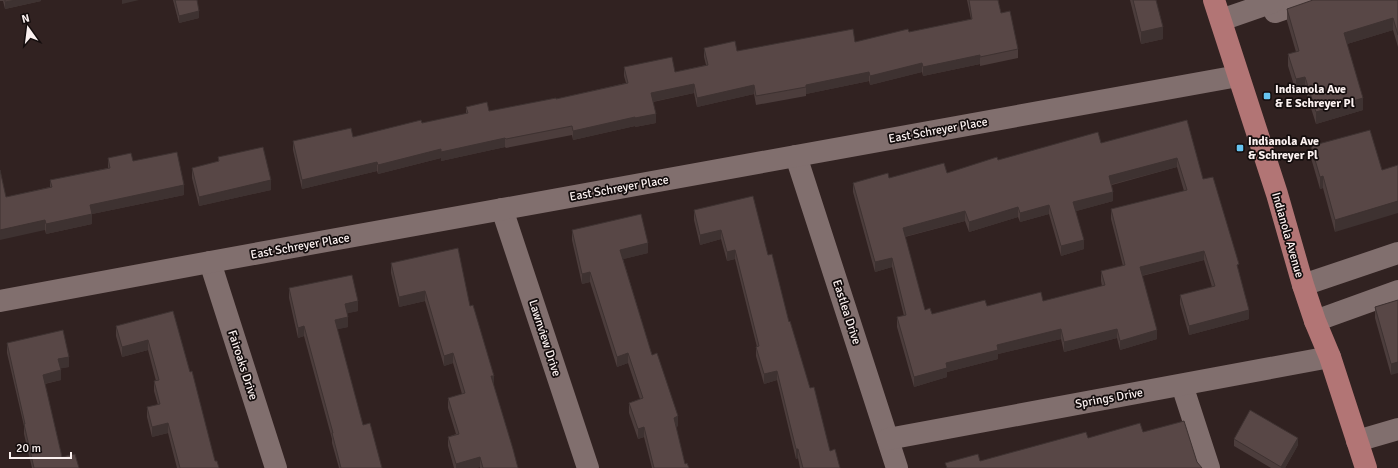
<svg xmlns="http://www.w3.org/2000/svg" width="1398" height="468" font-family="Signika,sans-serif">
  <rect width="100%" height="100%" fill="#312221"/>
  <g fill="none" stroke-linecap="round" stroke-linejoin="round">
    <g stroke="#816f6e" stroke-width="22">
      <path d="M1272,0L1275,12L1310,0"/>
      <path d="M1221,20L1273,2"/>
      <path d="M796,156L897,468"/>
      <path d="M502,209L588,468"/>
      <path d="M210,262L276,468"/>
      <path d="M1303,285L1398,253"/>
      <path d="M0,301L210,262L1238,76"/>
      <path d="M1315,321L1398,291"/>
      <path d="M1182,385L1209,468"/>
      <path d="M888,439L1330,357"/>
      <path d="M1357,441L1398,429"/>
    </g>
    <path stroke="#b27575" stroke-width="22" d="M1214,0L1277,194L1303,285L1315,321L1330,357L1366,468"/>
  </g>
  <g fill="#4c3d3c" fill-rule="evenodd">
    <path d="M0,0H41V1L5,9L3,1H0Z"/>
    <path d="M173,0H197L199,18L179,23Z"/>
    <path d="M967,0H998L1001,13L1018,49V58L980,66V64L923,76L922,72L870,85L869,81L806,94V96L756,105L754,94L697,107L694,93L653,102L656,123L635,127V126L573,140L572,135L506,148L505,147L441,161V158L378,174L377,171L302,189L293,150V141L353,137L422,123L466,114V107L489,111L556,99L626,83L624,76V67L675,72L706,65L704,57V48L737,51L855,42L909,32L971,19Z"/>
    <path d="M1130,0H1156L1163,39L1141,44Z"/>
    <path d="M1398,0V47L1393,30L1347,44L1363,110L1316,124L1305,89L1296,92L1288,66V54L1296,52L1287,21V9Z"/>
    <path d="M1187,120L1203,179L1239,272L1249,319L1189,335L1180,304V295L1212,287L1204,260L1142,276L1157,339L1120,350L1117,338L1064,352L1061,339L998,354V359L947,372V377L914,387L897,327V317L904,316L892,267L875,272L853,192V183L889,178L947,173L998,160L1101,143ZM1177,167L1184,191L1111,209V219L1123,266L1101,271V281L1102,286L1043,301L987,306L932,314L925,310L905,237L965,221L969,232L1018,217L1020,222L1049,214L1061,256L1084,249L1076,211L1113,201L1112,185Z"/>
    <path d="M1311,146L1382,170L1335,232L1323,188L1320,189L1311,158Z"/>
    <path d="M218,157L271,190L199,206L192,178V168L218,162Z"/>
    <path d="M108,158L133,161L184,195L92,214V224L46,234L45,230L6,197L50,187V180L108,168Z"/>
    <path d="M694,210L768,255L830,451L840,468H800L798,458L796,459L777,380L764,384L756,356V347H757L735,259L727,261L721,239L700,245L694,220Z"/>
    <path d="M572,230L648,253L623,259L652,355L678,426L676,427L685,464L689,468H652L644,437L638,439L629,413V403L640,399L628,363L617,367L590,282L582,284L572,240Z"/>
    <path d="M391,263L470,306L518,468H480V467L476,468H454L448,446V437L456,434L448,408V398L462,394L453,363L444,366L425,301L399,307L391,273Z"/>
    <path d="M289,288L358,311L347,313L348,327L337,329L363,425L382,468H339L332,443V439L304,336L298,338L289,298Z"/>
    <path d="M1398,300L1391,375L1375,318V307Z"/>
    <path d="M173,311L190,372L215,461L219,468H177L168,433L152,437L147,417V407L158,405L154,391V381H156L148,350L122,357L116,336V326Z"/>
    <path d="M7,343L69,367L61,368V380L45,384L62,457L79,468H32L24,434V426L7,353Z"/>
    <path d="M1234,439L1298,445L1285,468H1271L1234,446Z"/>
  </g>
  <g fill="#3e3231">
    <path d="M16,0H41V1L5,9V2Z"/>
    <path d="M122,0H139L122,4Z"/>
    <path d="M199,11V18L179,23V16Z"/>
    <path d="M1393,18V30L1344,45V33Z"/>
    <path d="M1163,27V39L1141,44V32Z"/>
    <path d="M980,55V64L923,76V67Z"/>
    <path d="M922,63V72L870,85V76Z"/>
    <path d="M869,72V81L806,94V85Z"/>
    <path d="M1305,77V89L1296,92V79Z"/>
    <path d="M694,84V93L651,102V93Z"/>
    <path d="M754,85V94L697,107V98Z"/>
    <path d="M1363,98V110L1316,124V112Z"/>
    <path d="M656,114V123L635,127V118Z"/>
    <path d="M635,117V126L573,140V131Z"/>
    <path d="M505,138V147L441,161V152Z"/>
    <path d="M441,149V158L378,174V165Z"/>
    <path d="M1177,158V167L1109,185V176Z"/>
    <path d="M377,162V171L302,189V180Z"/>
    <path d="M1323,176V188L1320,189V177Z"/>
    <path d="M271,180V190L199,206V197Z"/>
    <path d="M184,185V195L92,214V224L46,234V224L90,205Z"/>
    <path d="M1113,192V201L1073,212V202Z"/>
    <path d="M1398,201V213L1335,232V220Z"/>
    <path d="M1049,205V214L1020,222V213Z"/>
    <path d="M1018,207V217L969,232V222Z"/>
    <path d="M965,211V221L903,237V228Z"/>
    <path d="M45,220V230L0,240V230Z"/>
    <path d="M721,230V239L700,245V235Z"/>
    <path d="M1084,240V249L1061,256V246Z"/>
    <path d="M648,243V253L620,260V250Z"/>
    <path d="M735,250V259L727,261V252Z"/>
    <path d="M1204,251V260L1140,276V267Z"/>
    <path d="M892,258V267L875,272V262Z"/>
    <path d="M590,272V282L582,284V274Z"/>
    <path d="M425,291V301L399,307V297Z"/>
    <path d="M358,301V311L345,314V304Z"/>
    <path d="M1249,310V319L1189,335V326Z"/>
    <path d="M348,317V327L335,330V320Z"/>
    <path d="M304,326V336L298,338V328Z"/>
    <path d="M1061,329V339L998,354V359L947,372V377L914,387V377L946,363L997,345Z"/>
    <path d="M1117,329V338L1064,352V342Z"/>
    <path d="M1157,330V339L1120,350V341Z"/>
    <path d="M148,340V350L122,357V347Z"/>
    <path d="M453,353V363L444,366V356Z"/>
    <path d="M628,353V363L617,367V357Z"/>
    <path d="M69,357V367L58,369V359Z"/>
    <path d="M1398,362V373L1391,375V364Z"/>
    <path d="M61,370V380L43,384V375Z"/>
    <path d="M777,371V380L764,384V374Z"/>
    <path d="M491,376H494V385Z"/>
    <path d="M678,416V426L674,428V418Z"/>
    <path d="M168,423V433L152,437V427Z"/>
    <path d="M644,427V437L638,439V429Z"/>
    <path d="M1298,438V445L1285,468H1281V467Z"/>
    <path d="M796,449H798V458L796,459Z"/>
    <path d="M480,457V467L476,468H456V464Z"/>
  </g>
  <g fill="#584746" stroke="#3e3231" fill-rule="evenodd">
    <path d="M5,0H16L5,2Z"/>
    <path d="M175,0H197L199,11L179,16Z"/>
    <path d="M969,0H998L1001,13L1010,11L1018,49L980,57V55L923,67L922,63L870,76L869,72L806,85V87L756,96L754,85L697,98L694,84L651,93L656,114L635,118V117L573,131L572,126L506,139L505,138L441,152V149L378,165L377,162L302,180L293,141L351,128L353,137L421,120L422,123L468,113L466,107L487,102L489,111L556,98V99L628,83L624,67L672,57L675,72L708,65L704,48L735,41L737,51L853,29L855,42L908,29L909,32L972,19Z"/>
    <path d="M1133,0H1156L1163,27L1141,32Z"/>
    <path d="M1313,0H1398V35L1393,18L1344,33L1363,98L1316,112L1305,77L1296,79L1288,54L1299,51L1287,9Z"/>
    <path d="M1187,120L1203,179L1213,177L1239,264L1237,265L1249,310L1189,326L1180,295L1215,286L1204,251L1140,267L1157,330L1120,341L1117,329L1064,342L1061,329L997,345L998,350L946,363L947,368L914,377L897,317L906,315L892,258L875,262L853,183L888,173L889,178L944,163L947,173L997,157L998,160L1098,132L1101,143ZM1177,158L1187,190L1111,209L1125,265L1101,271L1105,285L1043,301L1041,292L987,306L985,300L932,314L930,308L925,310L903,228L965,211L969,222L1018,207L1020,213L1049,205L1061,246L1084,240L1073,202L1113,192L1109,176Z"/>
    <path d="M1370,130L1382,170L1398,165V201L1335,220L1323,176L1320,177L1311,146Z"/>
    <path d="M263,147L271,180L199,197L192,168L219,161L218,157Z"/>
    <path d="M177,152L184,185L90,205L92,214L46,224L45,220L0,230V170L6,197L52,187L50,180L110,168L108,158L131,153L133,161Z"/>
    <path d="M753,196L768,255L772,254L789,322L790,321L810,388L814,387L830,451L835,449L840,468H803L798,449H796L777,371L764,374L756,347L759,346L735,250L727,252L721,230L700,235L694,210Z"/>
    <path d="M641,214L648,243L620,250L652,355L657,353L678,416L674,418L685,464L687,463L689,468H654L644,427L638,429L629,403L643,398L628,353L617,357L590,272L582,274L572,230Z"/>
    <path d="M458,248L470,306L473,305L494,376H491L513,449L518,468H483L480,457L456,464L448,437L459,434L448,398L465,393L453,353L444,356L425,291L399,297L391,263Z"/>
    <path d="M352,275L358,301L345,304L348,317L335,320L363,425L370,423L382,468H341L332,433H333L304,326L298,328L289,288Z"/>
    <path d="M1398,300V362L1391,364L1375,307Z"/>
    <path d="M173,311L190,372L192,371L215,461H217L219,468H180L168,423L152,427L147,407L160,404L154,381L159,380L148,340L122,347L116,326Z"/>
    <path d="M63,330L69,357L58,359L61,370L43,375L62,457L75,454L79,468H34L24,424H25L7,343Z"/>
    <path d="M1250,410L1298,438L1281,467L1234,439Z"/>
    <path d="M1184,421L1197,462L1202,468H947L945,463L978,454L980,461L1086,432L1088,438L1140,423L1143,432Z"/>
  </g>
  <g fill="#67c4f0" stroke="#140d0d" stroke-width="1.5">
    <rect x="1263" y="92" width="8" height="8" rx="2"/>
    <rect x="1236" y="144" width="8" height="8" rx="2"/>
  </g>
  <g text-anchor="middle" stroke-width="3.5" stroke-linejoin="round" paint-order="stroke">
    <g font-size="12" font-weight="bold" fill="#fbf1f0" stroke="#140d0d" text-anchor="start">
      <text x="1275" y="93">Indianola Ave<tspan x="1275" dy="14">&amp; E Schreyer Pl</tspan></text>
      <text x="1248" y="145">Indianola Ave<tspan x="1248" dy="14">&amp; Schreyer Pl</tspan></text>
    </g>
    <g font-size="12" fill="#fbf1f0" stroke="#140d0d">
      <text transform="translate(938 130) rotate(-10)" y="4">East Schreyer Place</text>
      <text transform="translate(619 188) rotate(-10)" y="4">East Schreyer Place</text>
      <text transform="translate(1288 235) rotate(74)" y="4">Indianola Avenue</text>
      <text transform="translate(300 246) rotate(-10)" y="4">East Schreyer Place</text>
      <text transform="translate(847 312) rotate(72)" y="4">Eastlea Drive</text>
      <text transform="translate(545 338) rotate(72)" y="4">Lawnview Drive</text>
      <text transform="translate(243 365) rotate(72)" y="4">Fairoaks Drive</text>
      <text transform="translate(1109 398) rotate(-10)" y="4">Springs Drive</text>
    </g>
  </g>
  <g transform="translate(28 28) rotate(346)" stroke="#140d0d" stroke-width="3" paint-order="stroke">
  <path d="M0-3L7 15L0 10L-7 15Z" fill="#fbf1f0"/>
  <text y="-6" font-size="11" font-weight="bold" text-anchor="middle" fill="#fbf1f0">N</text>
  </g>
  <path d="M10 452v6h61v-6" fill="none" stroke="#fbf1f0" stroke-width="2"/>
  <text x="16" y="452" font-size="12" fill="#fbf1f0" stroke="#140d0d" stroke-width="3" paint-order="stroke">20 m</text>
</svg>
